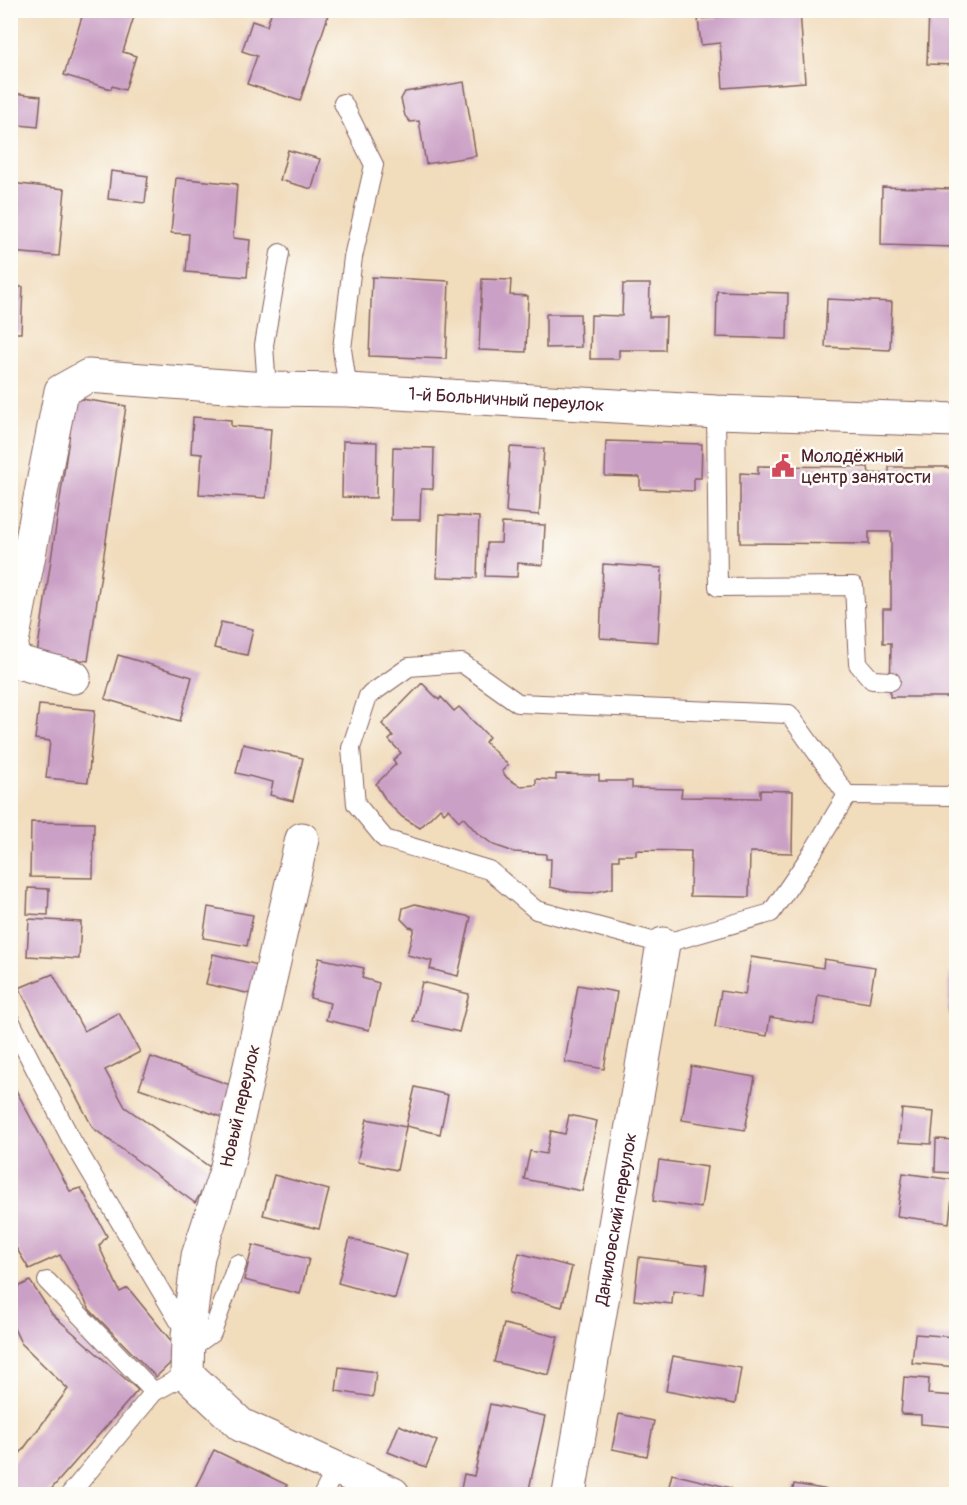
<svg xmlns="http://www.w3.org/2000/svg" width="967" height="1505" font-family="Pangolin,sans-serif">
  <rect width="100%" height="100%" fill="#fdfcf7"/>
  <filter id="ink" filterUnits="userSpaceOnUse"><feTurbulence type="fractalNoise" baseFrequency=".0167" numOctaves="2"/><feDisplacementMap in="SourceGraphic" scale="12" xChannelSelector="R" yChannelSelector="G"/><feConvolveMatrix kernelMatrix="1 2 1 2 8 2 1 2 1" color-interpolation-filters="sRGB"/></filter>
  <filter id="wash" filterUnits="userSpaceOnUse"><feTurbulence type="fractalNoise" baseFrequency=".008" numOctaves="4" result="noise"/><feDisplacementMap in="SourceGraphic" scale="24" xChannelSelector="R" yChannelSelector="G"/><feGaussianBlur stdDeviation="1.35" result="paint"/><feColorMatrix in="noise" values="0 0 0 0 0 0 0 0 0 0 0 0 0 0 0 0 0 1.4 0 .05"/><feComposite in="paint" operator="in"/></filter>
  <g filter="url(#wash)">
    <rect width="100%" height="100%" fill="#f1dcbc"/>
    <g id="blocks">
      <g fill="#cba0c6">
        <path d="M84,10H136L123,52L136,56L125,90L112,86L111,89L64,75Z"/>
        <path d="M272,10H313L328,16L300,101L247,84L257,56L242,51L252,21L267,26Z"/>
        <path d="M718,10H800L805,82L723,88L720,43L701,45L698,19L718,17Z"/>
        <path d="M929,10H956V65L927,64Z"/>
        <path d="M464,82L476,156L426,164L419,121L410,122L405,116L401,99L405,92Z"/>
        <path d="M10,93L41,96L38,127L10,124Z"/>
        <path d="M288,150L320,159L312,189L280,180Z"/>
        <path d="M111,171L148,176L145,203L108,199Z"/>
        <path d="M176,178L237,184L233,238L250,240L247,277L186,272L189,234L171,233Z"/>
        <path d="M10,183L65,189L59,256L10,252Z"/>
        <path d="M882,187L956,189V247L881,245Z"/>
        <path d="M372,277L449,281L446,359L369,356Z"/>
        <path d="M482,279L511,280L510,295L528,296L526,352L479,350Z"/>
        <path d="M623,284H650L649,317H666L665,350H619V359H590L591,315L622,316Z"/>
        <path d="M10,287H23L21,333H10Z"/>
        <path d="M717,291L788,293L787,339L716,337Z"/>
        <path d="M827,299L892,302L890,350L825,347Z"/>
        <path d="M546,314H580L581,347L546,348Z"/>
        <path d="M75,398L126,406L88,661L37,654Z"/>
        <path d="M193,417L231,420V426L271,429L266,498L199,494L202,454L191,453Z"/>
        <path d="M343,441L377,442L376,498L342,497Z"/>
        <path d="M606,441L702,444L701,478H694V491L640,489V477L605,476Z"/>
        <path d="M393,447L434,448L433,489H421L420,520H391Z"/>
        <path d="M510,447L544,449L539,515L506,512Z"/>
        <path d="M758,466L868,467L869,473L889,474V467H947L956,471V697H890L891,643H883V609H891V532H869V544L740,543V473L758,474Z"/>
        <path d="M439,515L479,517L477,578L437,577Z"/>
        <path d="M502,523L545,525L543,565L518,563L517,577L485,576L487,543H501Z"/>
        <path d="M603,564L662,568L658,642L600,638Z"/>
        <path d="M221,622L253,629L247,655L214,648Z"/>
        <path d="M118,655L192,677L180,721L105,699Z"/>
        <path d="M422,683L439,700L441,697L454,711L459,707L489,737L485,742L508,765L502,771L507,778L520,786L536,785V779L556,780V774L599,775V781H632V788L682,789L681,797L760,798V790L793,791L792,853L750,852L749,897L690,896L691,851L636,850V855H619V860H613V888L592,893L571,892L550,887L551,859H546V854L514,852L494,845L477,833L463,817L459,821L448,809L444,813L440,808L420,828L402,817L387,802L376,784L396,764L393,760L401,753L389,740L393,736L382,724Z"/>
        <path d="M39,705L95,710L88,782L46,778L50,741L35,739Z"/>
        <path d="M243,744L303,758L293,801L270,795L273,782L236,773Z"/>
        <path d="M31,822L94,823L93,878L30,877Z"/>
        <path d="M28,888L49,889L48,915L27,914Z"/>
        <path d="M415,904L471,917L458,976L430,969L432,961L407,955L414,928L409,927L401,919L403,908Z"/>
        <path d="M208,907L253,915L247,946L203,938Z"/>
        <path d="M29,919L81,922L79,959L27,956Z"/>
        <path d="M213,954L258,965L251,994L206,984Z"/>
        <path d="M751,957L823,968L824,959L875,967L869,1003L818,995L814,1024L770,1017L767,1036L715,1027L721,991L745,995Z"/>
        <path d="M319,958L364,968L362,978L379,983L369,1030L326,1020L330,1003L310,998Z"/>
        <path d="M950,973L956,974V1013L948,1012Z"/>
        <path d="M53,974L84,1031L119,1013L140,1052L105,1070L125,1107L214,1170L195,1203L93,1128L19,988Z"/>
        <path d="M422,982L469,994L459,1032L413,1021Z"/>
        <path d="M578,985L617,992L604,1069L565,1062Z"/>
        <path d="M151,1057L233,1086L222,1117L139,1088Z"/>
        <path d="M691,1066L755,1077L745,1130L682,1120Z"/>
        <path d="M10,1079L70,1191L81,1188L107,1236L99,1246L120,1292L128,1288L181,1353L156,1377L90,1310L60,1255L29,1269L10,1238Z"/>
        <path d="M415,1087L448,1095L440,1134L406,1126Z"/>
        <path d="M902,1109L934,1112L931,1144L899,1142Z"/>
        <path d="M569,1115L597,1121L582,1191L524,1179L530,1151L546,1154L551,1131L565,1134Z"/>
        <path d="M367,1119L406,1127L397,1170L357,1162Z"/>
        <path d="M936,1139L956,1140V1173L935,1172Z"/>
        <path d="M659,1160L707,1167L701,1208L653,1201Z"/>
        <path d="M903,1173L954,1180L949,1223L897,1216Z"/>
        <path d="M274,1175L329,1190L319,1229L263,1215Z"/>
        <path d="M350,1239L407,1255L395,1299L338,1283Z"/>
        <path d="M253,1245L309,1259L300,1294L244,1280Z"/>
        <path d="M519,1253L572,1267L562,1307L509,1293Z"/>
        <path d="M639,1257L707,1265L704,1295L673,1291L672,1304L634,1300Z"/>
        <path d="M30,1281L52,1314L138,1390L47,1494H10V1467L68,1389L21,1343L10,1320V1291Z"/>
        <path d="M504,1324L558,1337L549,1375L494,1362Z"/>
        <path d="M915,1334L956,1337V1367L912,1363Z"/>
        <path d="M673,1356L741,1368L735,1404L666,1391Z"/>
        <path d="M339,1367L376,1372L373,1397L336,1391Z"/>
        <path d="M904,1377L929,1379L928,1394L956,1396V1427L921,1424V1415L901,1414Z"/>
        <path d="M490,1404L545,1416L528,1494H460L464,1474L474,1476Z"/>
        <path d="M619,1414L654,1421L647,1456L612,1449Z"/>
        <path d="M399,1425L437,1441L426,1467L388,1452Z"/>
        <path d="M214,1450L287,1485L282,1494H192Z"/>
        <path d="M672,1474L731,1488L729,1494H667Z"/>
        <path d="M794,1484L846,1493V1494H792Z"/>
      </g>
    </g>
  </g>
  <g filter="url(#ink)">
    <use href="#blocks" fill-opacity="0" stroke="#84615e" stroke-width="1.5"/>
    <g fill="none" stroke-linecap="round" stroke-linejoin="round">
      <g stroke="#84615e" stroke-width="20">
        <g id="service">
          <path d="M343,103L374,165L353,257L342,349L348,390"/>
          <path d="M267,389L264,345L280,253"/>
          <path d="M716,412L718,587L854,586L858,664L872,680L891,681"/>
          <path d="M462,663L518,703L789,714L847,795L812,853L771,913L663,944L536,910L489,870L385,839L356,804L351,748L368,696L409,667Z"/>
          <path d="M847,795L956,796"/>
          <path d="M10,1020L71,1139L187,1335"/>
          <path d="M47,1281L154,1392"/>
          <path d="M187,1351L212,1333L237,1264"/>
          <path d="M70,1494L154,1392L187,1374"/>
          <path d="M323,1494L336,1469"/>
        </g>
      </g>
      <g stroke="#84615e" stroke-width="35">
        <g id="minor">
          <path id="s1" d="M10,652L61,391L88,376L267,389L348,390L716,412L956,420"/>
          <path d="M10,660L74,677"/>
          <path d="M302,839L226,1171L198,1256L188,1336L187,1374L241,1425L393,1494"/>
          <path id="s2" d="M569,1494L663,944"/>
        </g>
      </g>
      <use href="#service" stroke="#fff" stroke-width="18"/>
      <use href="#minor" stroke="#fff" stroke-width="33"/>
    </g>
  </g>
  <defs>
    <g id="civic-bare" transform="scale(1.8)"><path d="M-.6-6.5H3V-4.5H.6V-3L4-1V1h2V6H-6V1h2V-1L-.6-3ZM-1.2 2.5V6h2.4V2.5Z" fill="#d1495b" stroke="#fdfcf7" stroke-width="2.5" paint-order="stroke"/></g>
  </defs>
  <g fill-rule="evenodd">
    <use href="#civic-bare" x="783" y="466"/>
  </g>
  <g text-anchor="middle" stroke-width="5" stroke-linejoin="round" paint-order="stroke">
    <g font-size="18" fill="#4a1f2b" stroke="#fdfcf7">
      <text dy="6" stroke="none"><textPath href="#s1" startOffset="716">1-й Больничный переулок</textPath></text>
      <text transform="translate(240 1106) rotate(-77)" y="6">Новый переулок</text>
      <text dy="6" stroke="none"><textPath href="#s2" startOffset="279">Даниловский переулок</textPath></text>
    </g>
    <g font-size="18" fill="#4a1f2b" stroke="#fdfcf7" text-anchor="start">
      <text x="801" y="462">Молодёжный<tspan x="801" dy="21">центр занятости</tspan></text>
    </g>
  </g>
  <rect width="967" height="1505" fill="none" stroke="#fdfcf7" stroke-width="36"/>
</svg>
